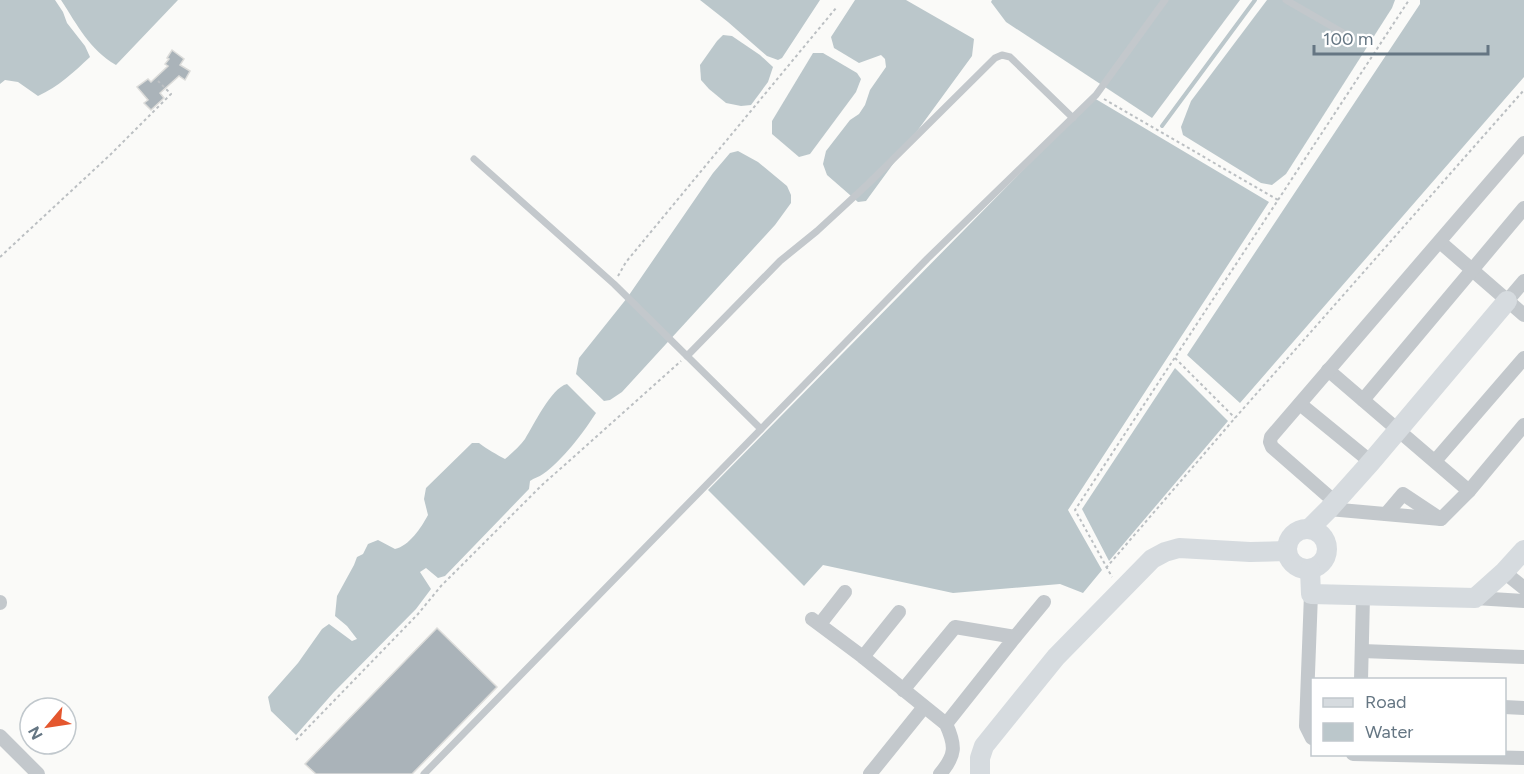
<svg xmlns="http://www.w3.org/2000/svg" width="1524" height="774" font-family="Figtree,sans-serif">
  <rect width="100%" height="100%" fill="#fafaf8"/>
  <g fill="#bbc7cb">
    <path d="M0,0H55L63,12L67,23L85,46L90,57C74,72 58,87 38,96L18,82L5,80L0,84Z"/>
    <path d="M61,0H178L116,65C89,49 78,26 61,0Z"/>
    <path d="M700,0H820L782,58L778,60L767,56L728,22Z"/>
    <path d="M855,0H906L974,39L972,56L866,201L858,202L827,175L823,164L826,151L850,120L859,114L865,105L870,90L886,67L885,59L881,55L859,63L834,48L831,37Z"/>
    <path d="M992,0H1240L1152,118L1006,22L991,2Z"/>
    <path d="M1267,0H1395L1392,8L1286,174L1272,185L1261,183L1183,135L1181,127L1191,101Z"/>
    <path d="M1420,0H1524V77L1240,403L1187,355L1420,4Z"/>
    <path d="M723,35L732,36L760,55L773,67L768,82L751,105L741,106L726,103L709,89L701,80L700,65L717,41Z"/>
    <path d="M813,53H823L857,73L861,79L856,92L810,154L799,157L772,134V121Z"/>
    <path d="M1094,98L1269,202L1068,510L1102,570L1083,593L1060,584L953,593L823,565L804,586L708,490Z"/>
    <path d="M738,151L758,162L787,186L791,195V203L775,225L622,392L610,400L604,401L576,374L579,358L627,298L713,173L730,153Z"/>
    <path d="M1175,368L1228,421L1109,561L1082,509Z"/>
    <path d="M567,384L596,413C583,433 562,461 543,474C539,477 534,478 530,481L529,489L445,576L438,578L426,568L420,572L431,589L416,609L334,692L296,735L271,711L268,697L298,663L322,629L329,624L352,641L357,639L347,626L335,616L337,596L354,565L357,557L363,554L368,544L378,540L395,549C409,546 421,528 428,515L424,499L426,488L472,443H479C488,450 496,454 505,459C512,453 520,446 525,439C534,425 551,388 567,384Z"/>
  </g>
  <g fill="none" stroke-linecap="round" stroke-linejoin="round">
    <path stroke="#bbc7cb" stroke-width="4" d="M1162,126L1255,0"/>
  </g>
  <g fill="#aab3b9" stroke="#dcdcda" stroke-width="1.5">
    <path d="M172,50L184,59L180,65L190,71L185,80L179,76L160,93L164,98L151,110L144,103L148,100L137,87L148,79L151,82L168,66L165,64L169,59L167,58Z"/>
    <path d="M437,628L497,687L412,774H316L305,764Z"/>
  </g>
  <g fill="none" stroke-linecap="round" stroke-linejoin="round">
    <g stroke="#bbbfc2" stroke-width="2" stroke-dasharray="3 3" stroke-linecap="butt">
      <path d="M1104,99L1278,200L1075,510L1112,577"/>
      <path d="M1278,200L1409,0"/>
      <path d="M0,257L110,155L171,94L158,81"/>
      <path d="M618,276L626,262L836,8"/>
      <path d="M1175,358L1235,418"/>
      <path d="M1106,568L1235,418L1524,90"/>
      <path d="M296,740L418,614L441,586L541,486L681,361"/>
    </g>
    <g stroke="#c3c8cc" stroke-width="7">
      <path d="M1286,0L1352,38"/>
      <path d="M474,159L614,284L761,429"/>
      <path d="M687,356L780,261L817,231L869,183L995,58L1002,55L1010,57L1073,118"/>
      <path d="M424,774L927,259L1096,95L1165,0"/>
    </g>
    <g stroke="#c3c8cc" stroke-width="14">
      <path d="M1440,242L1524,315"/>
      <path d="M1507,301L1524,281"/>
      <path d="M1328,370L1469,491"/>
      <path d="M1363,400L1524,208"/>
      <path d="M1300,404L1371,462"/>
      <path d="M1435,461L1524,358"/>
      <path d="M1335,502L1272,447L1270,442L1271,437L1524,143"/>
      <path d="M1329,509L1441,519"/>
      <path d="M1386,514L1403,494L1439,518"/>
      <path d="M1441,519L1469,491L1524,425"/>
      <path d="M1504,572L1524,588"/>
      <path d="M1311,594L1306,726L1312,738"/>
      <path d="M1475,598L1524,601"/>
      <path d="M0,602V603"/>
      <path d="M812,619L863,657L946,724C956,746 956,755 940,774"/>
      <path d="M820,624L845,592"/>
      <path d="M1015,637L1044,602"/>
      <path d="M1362,651L1524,657"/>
      <path d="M863,657L899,612"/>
      <path d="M1361,680L1363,596"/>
      <path d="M903,690L955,627L1015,637L946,724"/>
      <path d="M1504,707L1524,708"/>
      <path d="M0,736L38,774"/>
      <path d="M1353,754L1524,758"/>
      <path d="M870,774L924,707"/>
    </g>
    <g stroke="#d6dbdf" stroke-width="20">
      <circle cx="1307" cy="549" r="20"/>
      <path d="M1309,529L1329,509L1371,462L1507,301"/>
      <path d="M1310,569L1311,594L1475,598L1504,572L1524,550"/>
      <path d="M980,774V758L984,746L1056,657L1152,559L1165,552L1179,548L1250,552L1287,551"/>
    </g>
  </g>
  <rect x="1311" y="678" width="195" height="78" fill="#ffffff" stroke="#c1c8cd" stroke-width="1.5"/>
  <rect x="1323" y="698" width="30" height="9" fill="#d6dbdf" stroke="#c1c8cd" stroke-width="1.5"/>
  <text x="1365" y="708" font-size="18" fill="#657683">Road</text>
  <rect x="1323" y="723" width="30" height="18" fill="#bbc7cb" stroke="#c1c8cd" stroke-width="1.5"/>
  <text x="1365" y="738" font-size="18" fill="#657683">Water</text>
  <g transform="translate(48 726) rotate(241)"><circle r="28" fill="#ffffff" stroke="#c1c8cd" stroke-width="1.5"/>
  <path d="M0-4.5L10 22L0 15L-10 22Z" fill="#e4572e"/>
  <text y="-9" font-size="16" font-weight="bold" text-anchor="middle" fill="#657683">N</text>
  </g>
  <path d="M1314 45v9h174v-9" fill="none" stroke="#657683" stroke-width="3"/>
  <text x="1323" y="45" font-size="18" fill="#657683" stroke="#ffffff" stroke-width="4.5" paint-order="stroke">100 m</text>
</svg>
